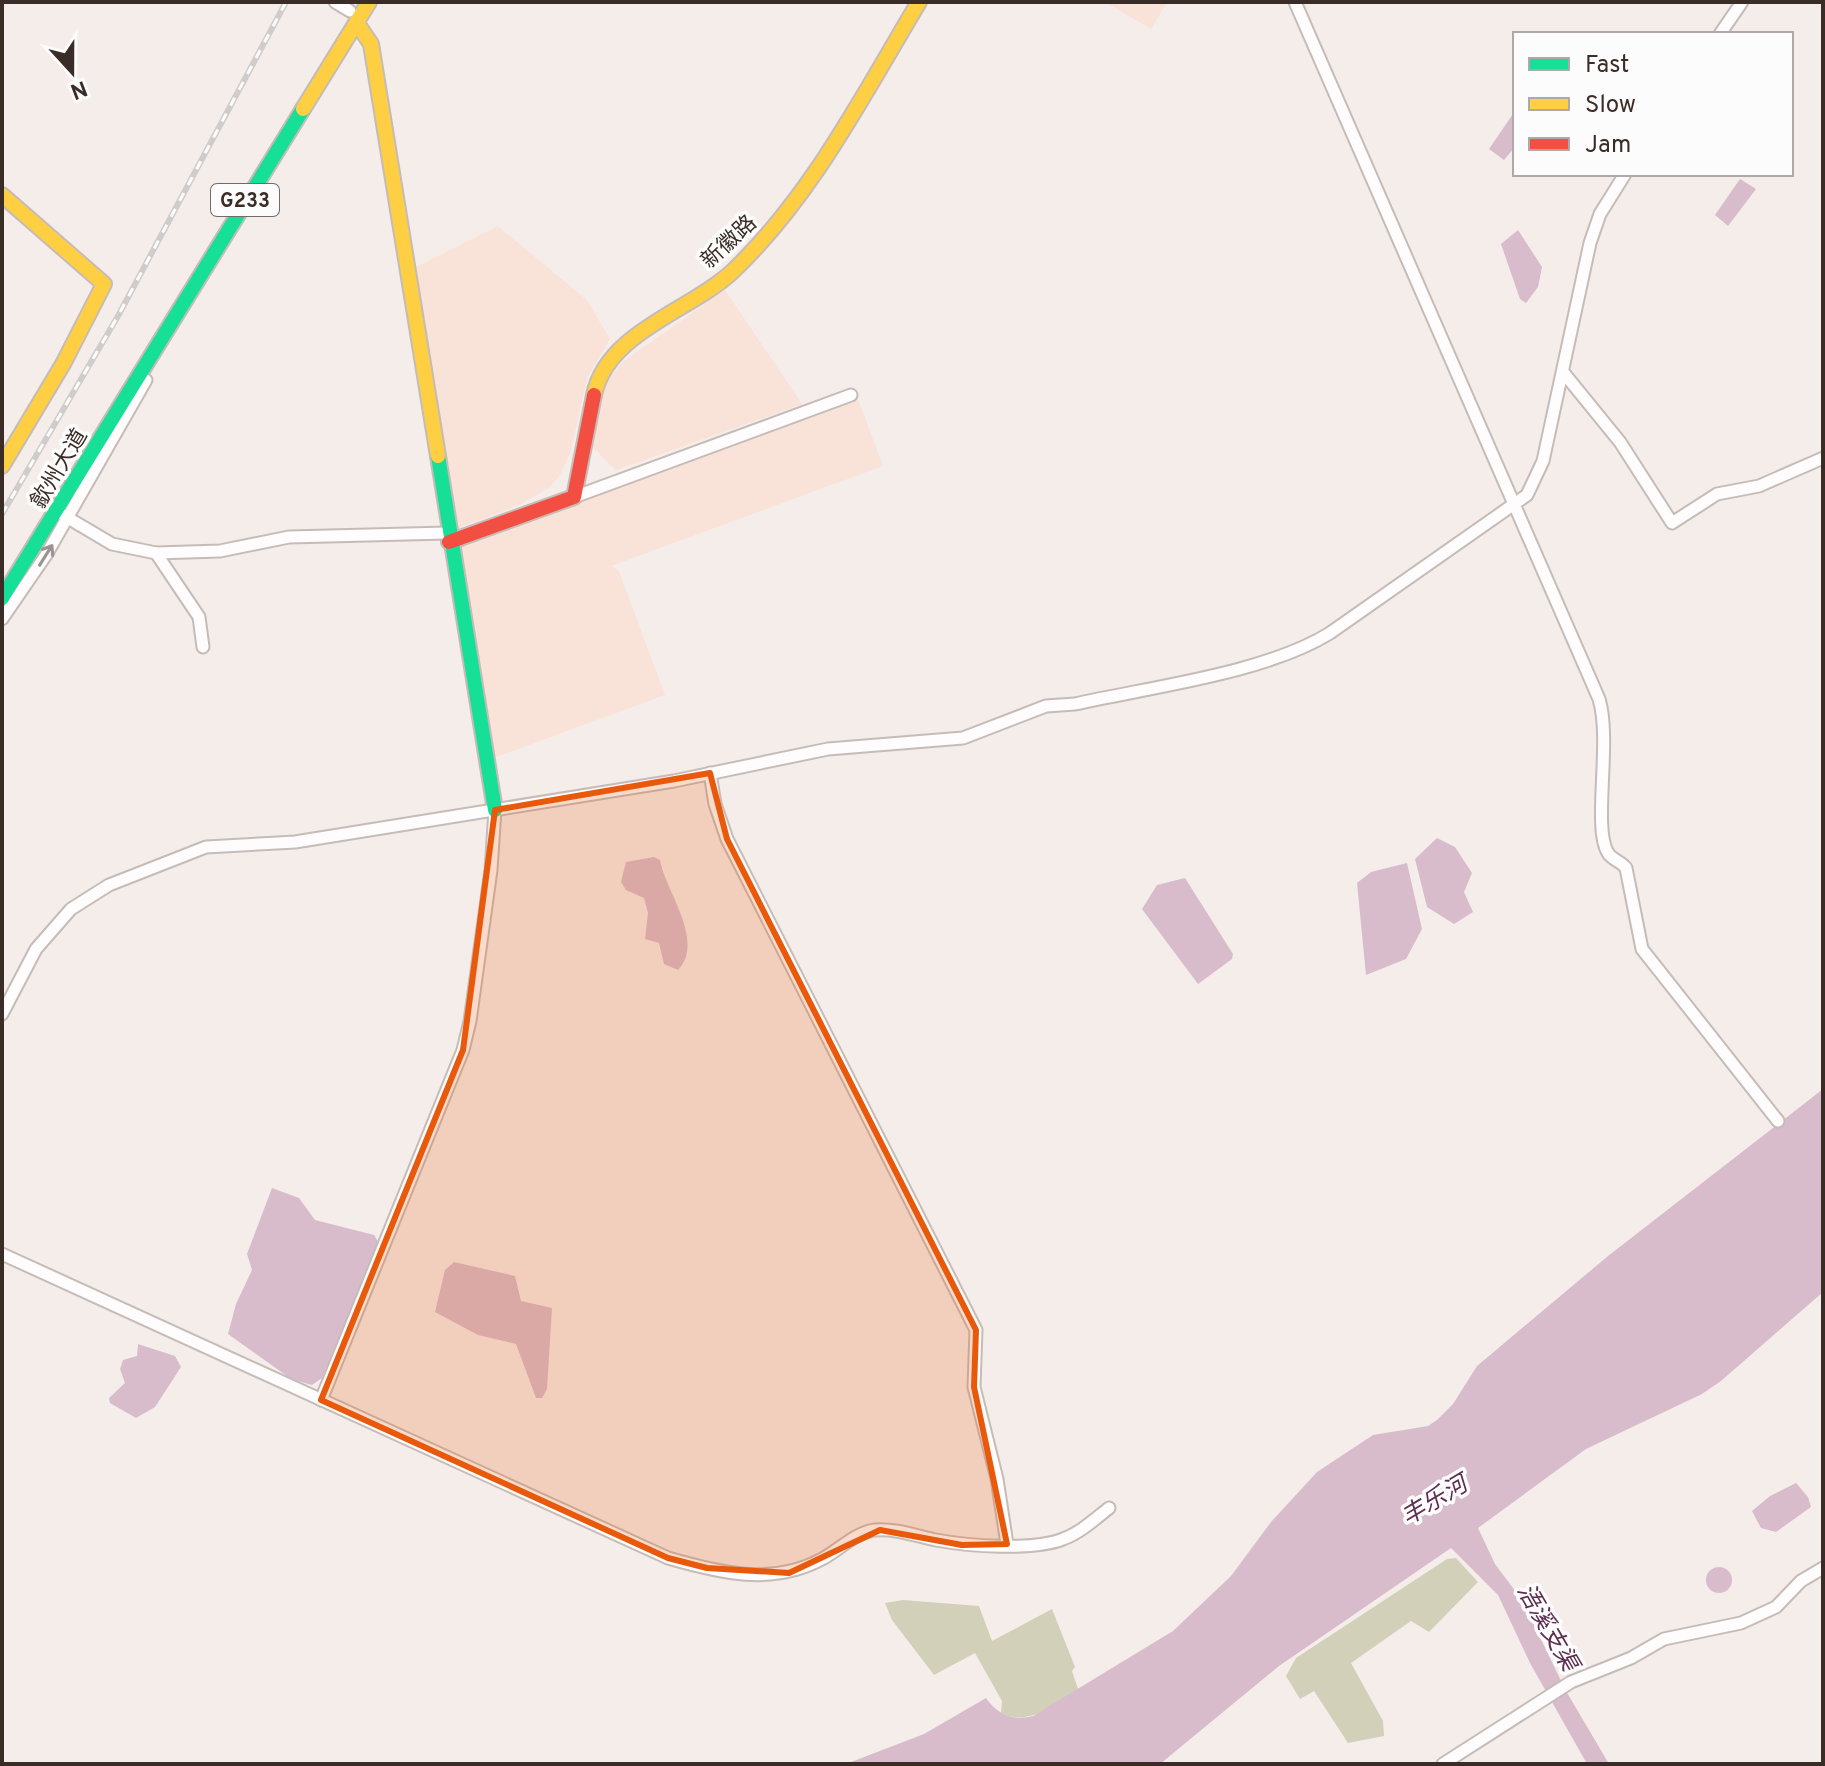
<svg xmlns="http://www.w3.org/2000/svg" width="1825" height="1766" font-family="Overpass,'Noto Sans SC',sans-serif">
  <rect width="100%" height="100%" fill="#f5edea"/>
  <g fill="#f9e2d8">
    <path d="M1105,2H1167L1151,29Z"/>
    <path d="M498,226L587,300L610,339L587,378L571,451L560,475L550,487L519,505L457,529L412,269Z"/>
    <path d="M725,290L802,404L616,470L591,446L606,381L624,361Z"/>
    <path d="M858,399L883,466L611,566L619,571L665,695L491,759L458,547Z"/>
  </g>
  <g fill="#d2d0b9">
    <path d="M1456,1558L1478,1582L1429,1632L1411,1621L1351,1663L1383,1721L1384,1736L1348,1743L1314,1691L1300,1699L1286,1676L1296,1658L1447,1559Z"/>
    <path d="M903,1600L979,1606L992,1641L1052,1609L1075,1667L1072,1671L1078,1689C1054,1704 1030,1727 1001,1713L1002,1701L975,1653L934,1675L892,1620L885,1603Z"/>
  </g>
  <g fill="#d8bccc">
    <path d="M1515,111V147L1504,160L1489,149Z"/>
    <path d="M1740,179L1756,189L1728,226L1715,215Z"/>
    <path d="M1518,230L1542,267L1538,287L1526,303L1520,299L1501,244Z"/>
    <path d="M1437,838L1455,847L1472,873L1464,892L1473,912L1454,924L1427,907L1415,859Z"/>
    <path d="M654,857L660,860C665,890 706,942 678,970L664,964L659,943L645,939L648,913L644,898L626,890L621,882L626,862Z"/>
    <path d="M1407,863L1422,929L1406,959L1366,975L1357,883L1371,872Z"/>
    <path d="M1185,878L1233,954L1232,959L1198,984L1142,909L1157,885Z"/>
    <path d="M1823,1089V1292L1721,1381L1702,1394L1586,1449L1478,1528L1495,1564L1522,1600L1566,1691L1609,1764H1587L1530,1663L1498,1595L1451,1548L1279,1666L1160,1764H846L924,1734L986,1698C998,1715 1013,1721 1033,1716L1173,1631L1231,1576L1271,1522L1317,1472L1373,1435L1428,1426L1437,1420L1453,1404L1477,1366L1608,1256Z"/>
    <path d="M272,1188L299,1198L315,1220L374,1235L379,1243L343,1340H338L322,1378L312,1385L291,1379L228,1334L236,1304L252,1270L247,1254Z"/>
    <path d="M454,1262L515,1276L521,1301L552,1308L547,1389L542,1398H536L516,1344L478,1335L435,1312L445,1270Z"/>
    <path d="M138,1344L175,1356L181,1367L155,1407L136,1418L110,1403L109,1398L125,1383L120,1369L123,1360L137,1356Z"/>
    <path d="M1796,1483L1808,1497L1811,1507L1776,1532L1761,1528L1752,1511L1770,1496Z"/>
    <circle cx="1719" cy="1580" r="13"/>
  </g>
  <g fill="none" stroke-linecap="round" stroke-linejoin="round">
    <g stroke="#c6bcb7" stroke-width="15">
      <g id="street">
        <path d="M335,2L350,11"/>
        <path d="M1295,2L1599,699C1612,741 1592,828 1608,853C1612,860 1621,861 1626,868L1642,949L1778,1121"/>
        <path d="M1720,34L1742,2"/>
        <path d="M1563,372L1620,442L1672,523L1717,494L1759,486L1823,458"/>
        <path d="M574,497L851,395"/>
        <path d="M58,512L112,544L156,553L220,551L289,537L447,533"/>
        <path d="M156,553L199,617L203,647"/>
        <path d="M2,619L46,555L146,380"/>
        <path d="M710,773L715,804L727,839L976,1330L974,1387L997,1479L1007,1544"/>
        <path d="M2,1014L36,949L71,909L109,885L206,847L295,842L674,781L828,749L963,738L1046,706L1075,704C1150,687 1266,673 1330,633L1527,495L1543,461L1590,243L1600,214L1625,174"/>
        <path d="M2,1254L668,1558C720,1573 772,1586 822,1559C839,1550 856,1532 875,1530C894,1528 917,1536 936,1540C968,1546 1033,1551 1063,1539C1080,1533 1095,1519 1109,1508"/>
        <path d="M321,1400L463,1050L470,1021L491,870L495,810"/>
        <path d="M1443,1764L1571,1682L1631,1658L1664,1639L1741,1623L1776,1607L1801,1581L1823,1568"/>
      </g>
    </g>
    <g stroke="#c6bcb7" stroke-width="18">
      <g id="fast">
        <path d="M438,456L495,810"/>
        <path d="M2,598L303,109"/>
      </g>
    </g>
    <g stroke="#c6bcb7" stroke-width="18">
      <g id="slow">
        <path d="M356,22L371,44L438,456"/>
        <path d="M303,109L369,2"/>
        <path d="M2,195L104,284L63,364L2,466"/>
        <path d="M594,395C607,332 690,311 732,272C812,196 863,95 919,2"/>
      </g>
    </g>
    <g stroke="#c6bcb7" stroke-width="18">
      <path id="jam" d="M449,542L574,497L594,395"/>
    </g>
    <use href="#street" stroke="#fefcfc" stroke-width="11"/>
    <use href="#fast" stroke="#16e098" stroke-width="14"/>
    <use href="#slow" stroke="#ffcf43" stroke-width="14"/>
    <use href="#jam" stroke="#f24e42" stroke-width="14"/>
    <g stroke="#cfcccb" stroke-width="6">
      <path id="rail" d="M2,514L118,316L286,2"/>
    </g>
    <use href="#rail" stroke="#fcfcfc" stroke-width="3" stroke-dasharray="9" stroke-linecap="butt"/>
  </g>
  <defs><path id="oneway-shaft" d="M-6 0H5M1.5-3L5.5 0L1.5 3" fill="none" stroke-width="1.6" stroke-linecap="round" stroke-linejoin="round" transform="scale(2)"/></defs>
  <use stroke="#9c9492" href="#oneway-shaft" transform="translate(46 555) rotate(-58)"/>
  <path fill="#e8590c" fill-opacity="0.2" stroke="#e8590c" stroke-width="6" stroke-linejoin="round" d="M710,773L727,839L976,1330L974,1387L1007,1544L962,1545L880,1530L789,1573L707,1568L668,1558L321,1400L463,1050L495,810Z"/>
  <g text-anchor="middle" stroke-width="7" stroke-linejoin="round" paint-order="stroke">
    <rect fill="#fcfcfc" stroke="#746b67" stroke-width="2" x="211" y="184" width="68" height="32" rx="6"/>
    <g font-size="20" font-weight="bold" fill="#3a2d27">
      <text x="245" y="207">G233</text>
    </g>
    <g font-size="22" fill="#3a2d27" stroke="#fcfcfc">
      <text transform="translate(728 241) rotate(-43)" y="8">新徽路</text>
      <text transform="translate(58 468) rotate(-59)" y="8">歙州大道</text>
    </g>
    <g font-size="24" font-style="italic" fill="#5c2e50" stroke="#fcfcfc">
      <text transform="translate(1434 1500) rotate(-31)" y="8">丰乐河</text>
      <text transform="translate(1548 1627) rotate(60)" y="8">浯溪支渠</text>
    </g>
  </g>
  <rect width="1825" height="1766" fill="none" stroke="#3a2d27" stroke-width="8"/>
  <rect x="1513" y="32" width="280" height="144" fill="#fcfcfc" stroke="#aea9a7" stroke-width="2"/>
  <rect x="1529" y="58" width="40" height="12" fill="#16e098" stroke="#aea9a7" stroke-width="2"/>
  <text x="1585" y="72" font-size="24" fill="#3a2d27">Fast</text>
  <rect x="1529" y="98" width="40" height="12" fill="#ffcf43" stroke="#aea9a7" stroke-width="2"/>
  <text x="1585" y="112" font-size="24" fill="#3a2d27">Slow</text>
  <rect x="1529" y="138" width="40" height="12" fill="#f24e42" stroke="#aea9a7" stroke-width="2"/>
  <text x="1585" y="152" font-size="24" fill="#3a2d27">Jam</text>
  <g transform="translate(72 72) rotate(159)" stroke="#fcfcfc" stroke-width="6" paint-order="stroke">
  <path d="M0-6L14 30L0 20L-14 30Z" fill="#3a2d27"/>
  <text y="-12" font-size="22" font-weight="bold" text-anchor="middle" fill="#3a2d27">N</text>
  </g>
</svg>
